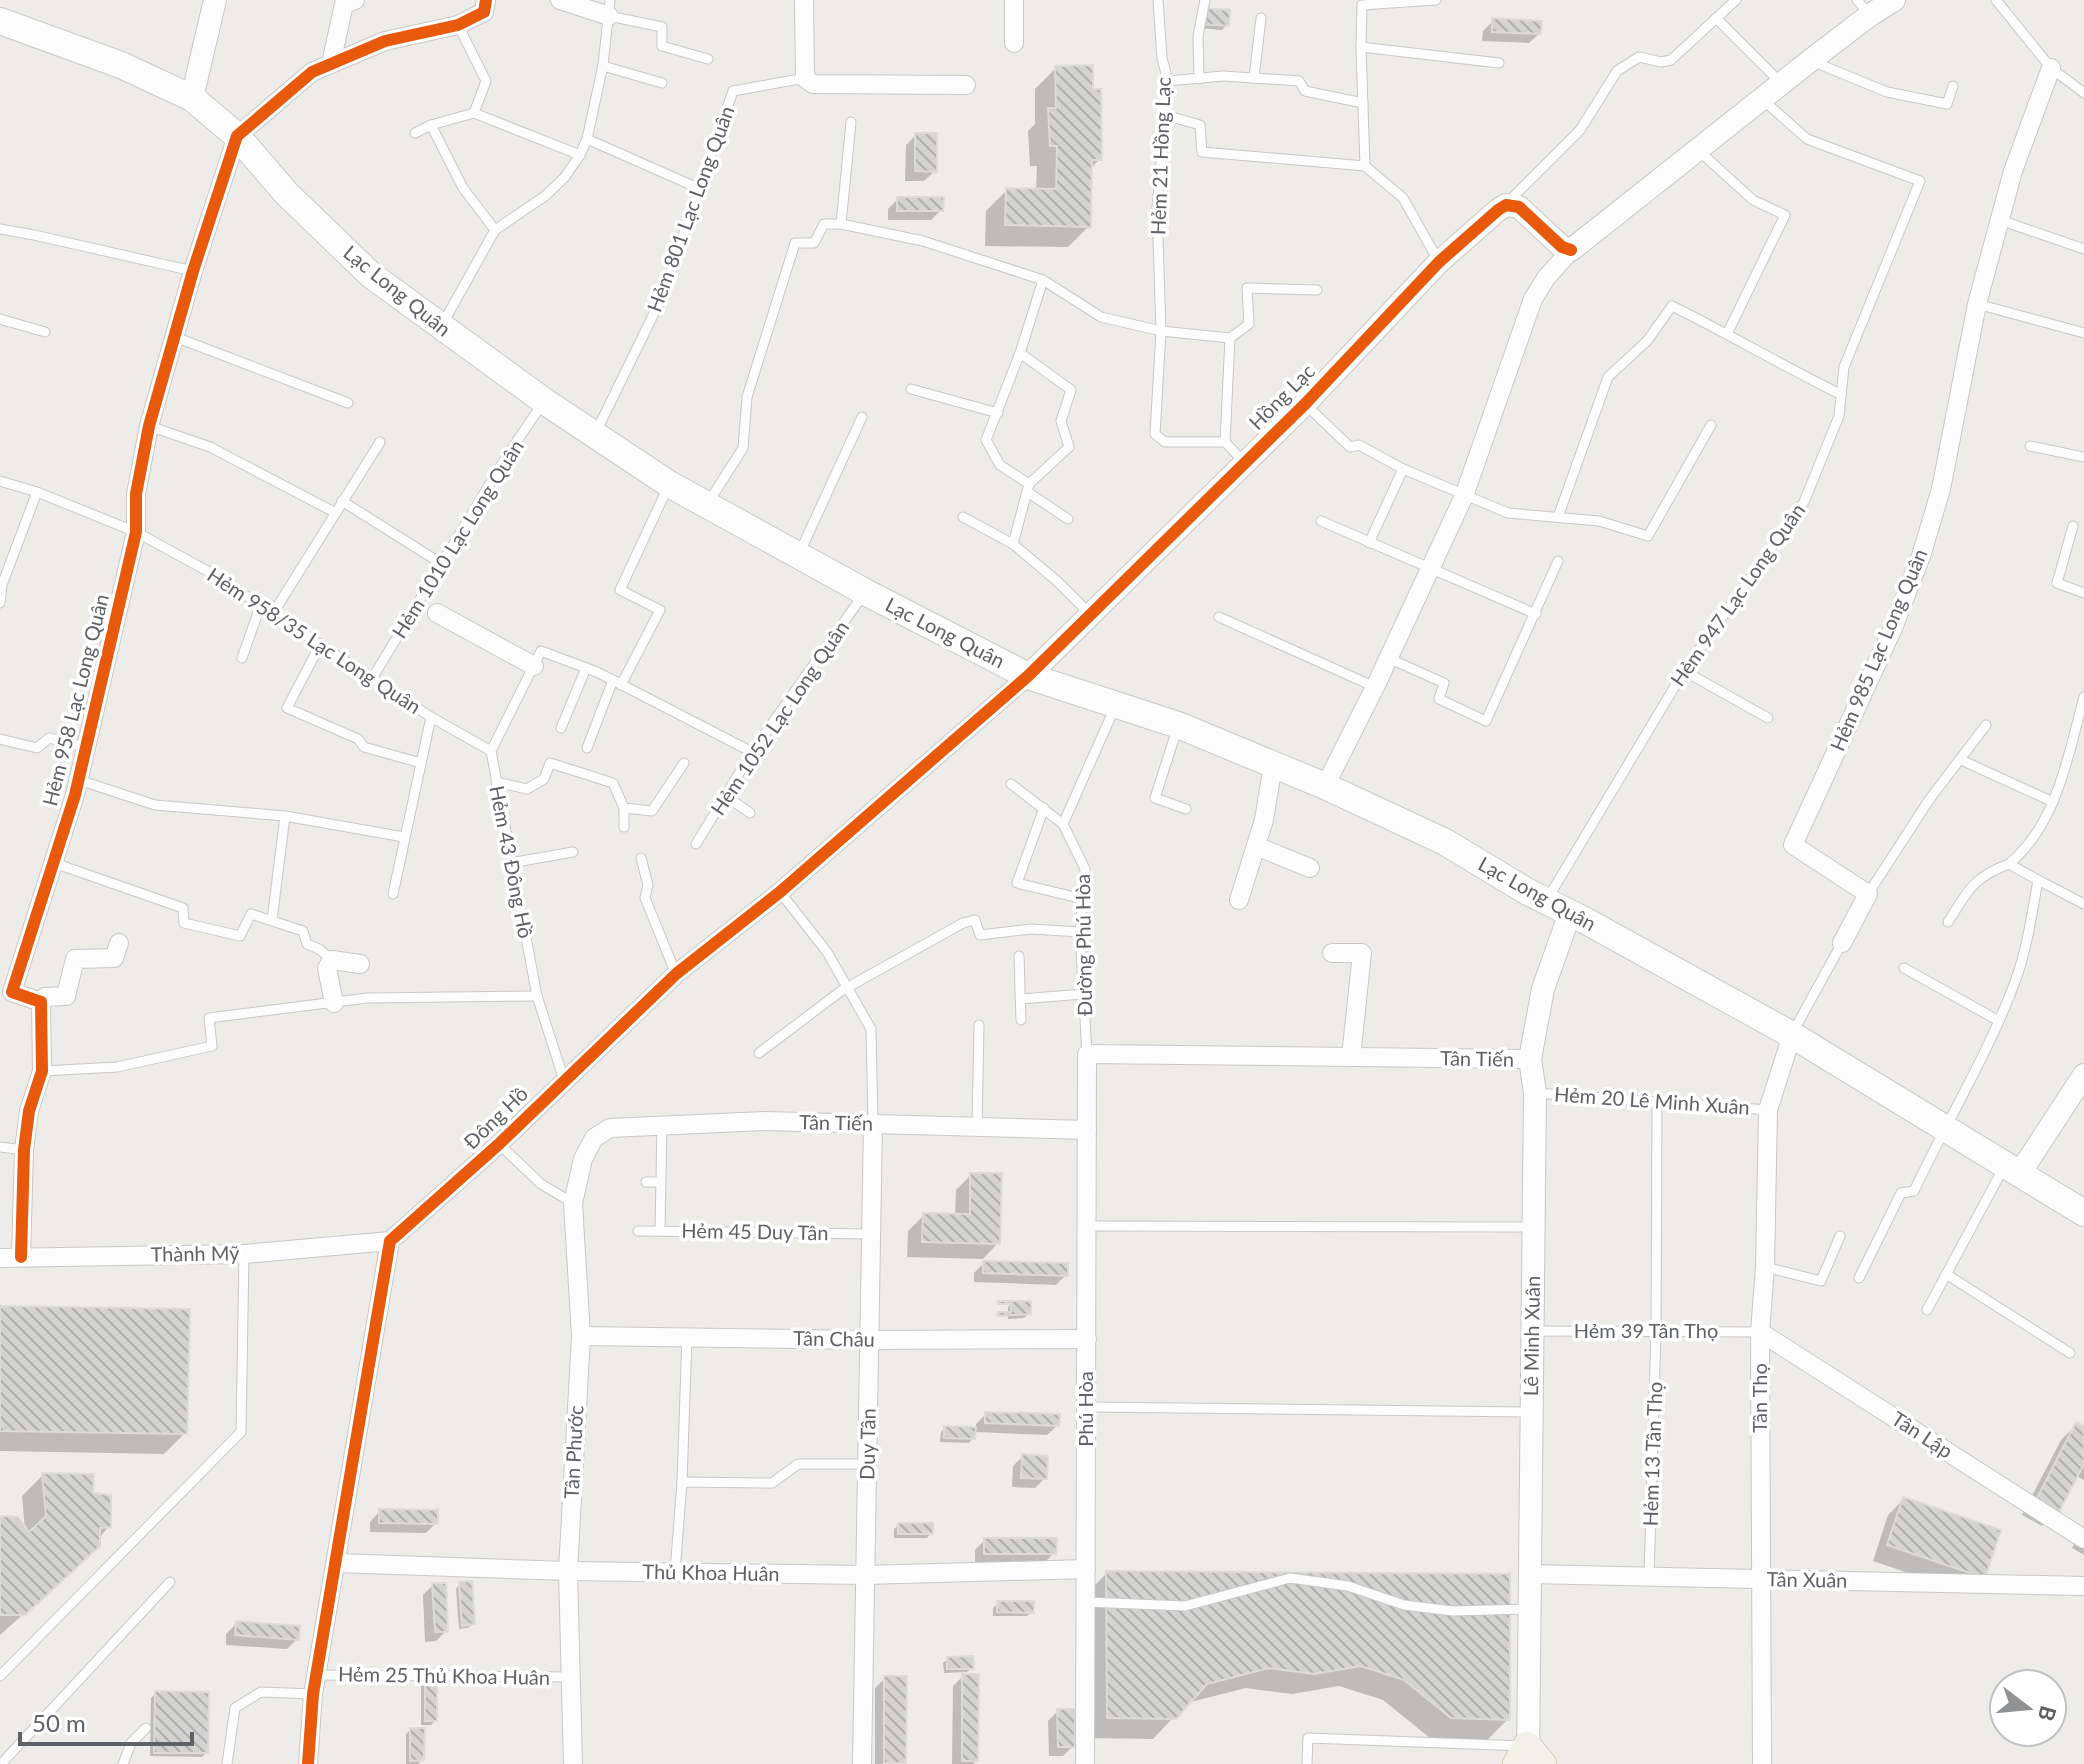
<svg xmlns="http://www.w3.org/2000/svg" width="2084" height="1764" font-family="Lato,sans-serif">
  <defs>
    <pattern id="building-back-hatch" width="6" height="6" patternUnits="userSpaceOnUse" patternTransform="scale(2)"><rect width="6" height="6" fill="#d4d3d1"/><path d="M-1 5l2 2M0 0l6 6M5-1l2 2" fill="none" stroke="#afafad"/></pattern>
  </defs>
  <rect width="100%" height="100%" fill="#edece9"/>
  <g fill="#0003">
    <path d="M1201,10L1227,25L1222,30L1196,28L1197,14Z"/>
    <path d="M1493,21L1540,33L1529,43L1482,41L1483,31Z"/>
    <path d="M1056,68L1091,91L1100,159L1090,169L1089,226L1068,247L985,246L986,211L1007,190H1036L1037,166H1030L1028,131L1035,124V89Z"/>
    <path d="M916,135L935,171L924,181H905L906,145Z"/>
    <path d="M898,199L941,210L931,220H888V209Z"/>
    <path d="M971,1175L998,1243L983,1259L907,1257L908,1231L924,1215L955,1216L956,1190Z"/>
    <path d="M984,1263L1066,1275L1056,1285L974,1282V1273Z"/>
    <path d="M1012,1303L1029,1313L1024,1318L1008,1319V1307Z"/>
    <path d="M0,1308L185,1433L164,1454L0,1451Z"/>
    <path d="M986,1414L1058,1425L1047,1435L974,1432L973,1438L969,1443L940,1442L941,1432L945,1428L976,1429V1424Z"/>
    <path d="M2077,1424L2084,1428V1480L2076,1476L2058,1511L2042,1526L2022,1515L2061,1440Z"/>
    <path d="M1023,1456L1045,1478L1035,1488L1012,1487L1013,1466Z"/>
    <path d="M43,1475L91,1494L109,1526L76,1567L0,1635V1518L25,1530L22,1496Z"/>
    <path d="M1904,1499L1983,1577L1967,1593L1873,1561L1888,1515Z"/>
    <path d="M380,1511L436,1523L426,1533L370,1532V1522Z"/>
    <path d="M899,1525L931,1533L927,1538H894V1529Z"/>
    <path d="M2084,1525V1555L2072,1548Z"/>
    <path d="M985,1540L1054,1553L1044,1563H975V1550Z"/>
    <path d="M1107,1573L1508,1576V1719L1487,1740L1430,1738L1383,1700L1339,1686L1292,1694L1246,1688L1187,1703L1153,1739L1087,1738L1086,1594Z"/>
    <path d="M460,1584L473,1624L468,1628L459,1629L456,1589Z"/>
    <path d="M433,1585L446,1631L436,1641L425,1642L423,1595Z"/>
    <path d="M998,1603L1032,1612L1027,1616H993V1608Z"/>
    <path d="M236,1624L297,1639L287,1649L226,1645V1634Z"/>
    <path d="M948,1659L972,1668L967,1672L944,1673L943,1663Z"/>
    <path d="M426,1676L435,1721L431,1725H421V1681Z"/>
    <path d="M963,1676L976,1761L973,1764H952L953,1686Z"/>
    <path d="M885,1678L904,1762L903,1764H875V1688Z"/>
    <path d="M156,1693L206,1753L202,1757L150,1756L151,1698Z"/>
    <path d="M1058,1711L1073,1746L1063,1756H1049L1048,1721Z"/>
    <path d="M410,1730L422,1760L418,1764H406V1734Z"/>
  </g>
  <g fill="url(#building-back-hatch)" stroke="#dcdbd8" stroke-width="2">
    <path d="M1200,8L1230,10L1229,26L1199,24Z"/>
    <path d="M1492,18L1542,21L1541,34L1492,32Z"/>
    <path d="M1093,65V89H1101L1102,160H1092L1091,227L1005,225L1006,188L1056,189L1057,146H1050L1048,108H1056L1055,66Z"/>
    <path d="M915,133H937V172L915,171Z"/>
    <path d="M897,197H944L943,211H897Z"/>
    <path d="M970,1173H1002L1000,1244L922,1242L923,1213L970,1214Z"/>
    <path d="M983,1261L1068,1263V1276L983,1273Z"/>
    <path d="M998,1301H1031V1314L998,1316V1312H1011V1304H998Z"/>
    <path d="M0,1306L190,1309L187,1434L0,1431Z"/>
    <path d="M985,1412L1060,1414L1059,1426L985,1423Z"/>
    <path d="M2076,1422L2084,1426V1464L2059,1512L2036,1500Z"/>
    <path d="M944,1426L976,1427L975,1439L944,1438Z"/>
    <path d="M1022,1454L1048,1456L1047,1479L1021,1478Z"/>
    <path d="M42,1473L94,1474L93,1493L111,1495V1527L100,1528V1546L25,1615H0V1516L18,1517L29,1532L46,1516Z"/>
    <path d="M1903,1497L2001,1530L1985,1578L1887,1545Z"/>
    <path d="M379,1509L438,1510V1524L379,1523Z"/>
    <rect x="898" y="1523" width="35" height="11"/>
    <path d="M984,1538H1057L1056,1554H984Z"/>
    <path d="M1106,1571L1510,1574V1720L1451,1718L1404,1680L1361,1666L1314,1674L1269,1668L1207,1684L1176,1719L1107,1718Z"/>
    <path d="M472,1581L475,1624L462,1626L459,1582Z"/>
    <path d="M432,1583H446L448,1632H435Z"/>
    <path d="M997,1601H1034V1613L997,1612Z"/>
    <path d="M236,1621L300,1626L299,1640L235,1635Z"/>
    <path d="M973,1656L974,1669H947V1657Z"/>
    <rect x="425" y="1674" width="12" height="47"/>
    <path d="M962,1674H979L978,1761H962Z"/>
    <path d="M884,1676H907L906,1763H884Z"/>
    <path d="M155,1691L209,1692L208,1753H154Z"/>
    <path d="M1057,1709H1075V1747H1058Z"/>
    <path d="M410,1728H425L424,1760L410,1761Z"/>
  </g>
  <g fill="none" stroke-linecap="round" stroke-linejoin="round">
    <g stroke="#c8c8c8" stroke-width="11">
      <g id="service">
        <path d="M1158,0L1162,58L1168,81L1157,208L1161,331L1230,338L1225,442"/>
        <path d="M1857,0L1870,15"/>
        <path d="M1996,0L2051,68L2084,93"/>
        <path d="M609,16L662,27V46L708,59"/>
        <path d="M1716,18L1781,83"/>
        <path d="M458,25L486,81L474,113"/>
        <path d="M1361,47L1499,63"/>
        <path d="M1814,62L1887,92L1947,104L1953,86"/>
        <path d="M603,66L662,83"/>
        <path d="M1254,78L1261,18"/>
        <path d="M1199,79L1198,36L1205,0"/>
        <path d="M1168,81L1223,76L1299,81L1305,91L1363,103"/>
        <path d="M1165,115L1200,125L1202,152L1365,166L1403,198L1439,262"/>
        <path d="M431,125L463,188L495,230"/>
        <path d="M415,133L431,125L474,113L580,155"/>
        <path d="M587,139L698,188"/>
        <path d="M1698,150L1753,200L1785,215L1727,334"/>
        <path d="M1365,166L1361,47L1362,5L1436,0"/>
        <path d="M1507,203L1580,130L1617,71L1639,57L1661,62L1671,60L1736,0"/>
        <path d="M2000,220L2084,249"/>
        <path d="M841,224L851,122"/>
        <path d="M0,229L34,235L193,271"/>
        <path d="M1043,280L1020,353L986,440L1000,465L1029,484L1013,544L1058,582L1089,613"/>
        <path d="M1977,304L2084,333"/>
        <path d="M0,319L45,332"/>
        <path d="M442,325L495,230L545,196L564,178L580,155L587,139L603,65L610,0"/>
        <path d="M175,337L348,403"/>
        <path d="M1230,338L1249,324L1247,288L1317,290"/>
        <path d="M1020,353L1071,390L1061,421L1069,447L1029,484"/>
        <path d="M911,389L998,413"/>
        <path d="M1306,405L1350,447L1359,445L1403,469L1508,513L1599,521L1648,536L1711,425"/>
        <path d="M149,426L210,447L336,513"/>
        <path d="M596,432L662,297L733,91L805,78"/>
        <path d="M2030,446L2084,457"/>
        <path d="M0,481L37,492L136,532L211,573L431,717L491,751"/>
        <path d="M1029,493L1068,519"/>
        <path d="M342,501L442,564"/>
        <path d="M708,503L743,448L747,397L795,243H814L824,224H841L923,241L1043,280L1101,317L1161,331L1155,434L1165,442H1225L1245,463"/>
        <path d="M963,517L1013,544"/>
        <path d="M1558,517L1608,377L1647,341L1672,306C1729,334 1783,366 1840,394"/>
        <path d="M1321,521L1536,614"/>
        <path d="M2073,526L2057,583L2084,593"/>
        <path d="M1369,543L1403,469"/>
        <path d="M799,554L862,417"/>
        <path d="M0,603L2,585L37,492"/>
        <path d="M272,615L380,442"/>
        <path d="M1219,617L1375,687"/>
        <path d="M320,645L287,708L358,739L364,747L421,763"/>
        <path d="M242,658L260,607"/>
        <path d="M1388,658L1444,683L1439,699L1486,721L1558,561"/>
        <path d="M1684,671L1768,718"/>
        <path d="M373,677L505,459L542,404"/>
        <path d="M621,685L660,610L620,590L668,487"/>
        <path d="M561,728L586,668"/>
        <path d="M1177,729L1155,798L1186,809"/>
        <path d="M0,739L37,748L49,738L87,747"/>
        <path d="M587,748L613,680"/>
        <path d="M1961,760L2053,802"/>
        <path d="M79,780L155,805L285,816L404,837"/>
        <path d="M496,782L527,789L544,779L550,763L613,783L624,808L652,811L684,763"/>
        <path d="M1011,784L1063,824"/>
        <path d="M726,796L750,813"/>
        <path d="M624,808V827"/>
        <path d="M1044,808L1017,883L1083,899"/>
        <path d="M696,844L752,752L863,595"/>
        <path d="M641,858L648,885L645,898L676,974"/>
        <path d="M54,863L183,908L184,923L240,936L251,914L303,931L307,944L319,949L332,960"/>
        <path d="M510,863L573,852"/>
        <path d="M2038,880L2084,904"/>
        <path d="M780,892L827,952L871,1029L873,1124"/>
        <path d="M393,894L431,717"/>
        <path d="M1868,894L1929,800L1986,725"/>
        <path d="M1548,898L1684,671L1804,502L1839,416L1844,367L1920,181L1807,139L1762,99"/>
        <path d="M272,920L285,816"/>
        <path d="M1948,922C1968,891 1973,877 2009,864"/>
        <path d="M1019,956L1021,1020"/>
        <path d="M1904,968L1999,1021"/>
        <path d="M1020,999L1084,994"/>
        <path d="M1793,1032L1842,943"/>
        <path d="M759,1053L841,991L963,923L975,920L980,935L1031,929L1080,932"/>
        <path d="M1087,1054L1080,932L1085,869L1063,824L1115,707"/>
        <path d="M42,1071L117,1067L212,1046L209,1018L367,998L537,996"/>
        <path d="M564,1080L537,996L491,751L541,651L597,672L752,752"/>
        <path d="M1536,1093L1768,1110"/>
        <path d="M977,1127L979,1025"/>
        <path d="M499,1144L541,1184L573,1203"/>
        <path d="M0,1147L24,1150"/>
        <path d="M646,1182H660"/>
        <path d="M1087,1226L1534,1227"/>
        <path d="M660,1230L662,1126"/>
        <path d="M638,1231L871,1234"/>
        <path d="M1765,1267L1821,1281L1840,1236"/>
        <path d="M1946,1274L2070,1353"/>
        <path d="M1859,1278L1901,1193L1914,1191C1947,1121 1988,1054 2015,982C2027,949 2032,914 2038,880L2009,864C2058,823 2068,755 2084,697"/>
        <path d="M1927,1310L2004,1167"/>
        <path d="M1533,1331L1760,1332"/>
        <path d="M1087,1407L1531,1412"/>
        <path d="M682,1482L687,1336"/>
        <path d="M675,1572L682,1482L772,1483L798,1464H868"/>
        <path d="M1649,1577L1656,1330L1657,1102"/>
        <path d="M1086,1602L1185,1606L1290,1578L1348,1586L1404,1605L1453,1611L1529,1609"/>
        <path d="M318,1675L570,1677"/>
        <path d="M0,1676L241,1432L244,1254"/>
        <path d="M1,1764L170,1582"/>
        <path d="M123,1764L131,1743L146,1728"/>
        <path d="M227,1764L235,1708L261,1692L313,1694"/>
        <path d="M1307,1764L1308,1738L1524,1746"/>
      </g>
    </g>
    <g stroke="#c8c8c8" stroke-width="20">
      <g id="minor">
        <path d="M560,0L609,16"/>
        <path d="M804,0L805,78L813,84L966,85"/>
        <path d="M1014,0V43"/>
        <path d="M331,63L344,4L355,0"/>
        <path d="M437,613L534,666"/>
        <path d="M1325,786L1375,687L1464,496L1533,299L1546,278L1571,250"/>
        <path d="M1256,846L1310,868"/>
        <path d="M1239,900L1264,820L1273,765"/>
        <path d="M1842,943L1868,894L1793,845L1893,628L1921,556L1941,489L1977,304L2013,171L2051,68"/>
        <path d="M1332,953H1362L1351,1057"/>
        <path d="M41,1002L45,997L66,996L75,959L114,958L119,943"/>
        <path d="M334,1003L327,968L332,960L360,964"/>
        <path d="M21,1257L24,1150L29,1111L42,1071L41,1002L12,992L75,795L136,532V494L149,426L193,271L237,136L312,72L385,41L458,25L484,12L486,0"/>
        <path d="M0,1258L244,1254L390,1241"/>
        <path d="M1760,1332L2084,1539"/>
        <path d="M581,1336L869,1340L1087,1339"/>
        <path d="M337,1563L568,1571L865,1575L1086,1569"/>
        <path d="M1529,1574L2084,1586"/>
        <path d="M308,1764L313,1694L390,1241L499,1144L676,974L780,892L1028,676"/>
        <path d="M573,1764L568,1571L581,1336L573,1203L583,1159L594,1138L610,1128L766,1121L1087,1130"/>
        <path d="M862,1764L873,1124"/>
        <path d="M1085,1764L1087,1054L1530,1059"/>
        <path d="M1762,1764L1760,1332L1765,1267L1768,1110L1792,1035"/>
      </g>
    </g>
    <g stroke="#c8c8c8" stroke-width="24">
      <g id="tertiary">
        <path d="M192,98L215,0"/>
        <path d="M1028,676L1305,404L1439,262L1498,210L1506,205L1519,207L1562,247L1571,250L1811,60L1870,15L1894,0"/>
        <path d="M2020,1173L2084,1075"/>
        <path d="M1528,1762L1535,1093L1530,1059L1543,989L1570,913"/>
      </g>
    </g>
    <g stroke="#cacaca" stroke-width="28">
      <path id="secondary" d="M0,21L121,65L192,98L237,136L286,193L371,275L544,401L669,484L865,592L1028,676L1178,725L1325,786L1445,842L1528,892L1586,921L1792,1035L2084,1213"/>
    </g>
    <g stroke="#d2ccba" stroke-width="30">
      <path id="primary" d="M1517,1764L1527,1746L1542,1764"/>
    </g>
    <use href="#service" stroke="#fcfcfc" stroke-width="9"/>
    <use href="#minor" stroke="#fcfcfc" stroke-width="18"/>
    <use href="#tertiary" stroke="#fcfcfc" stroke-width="22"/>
    <use href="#secondary" stroke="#fcfcfc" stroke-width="26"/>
    <use href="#primary" stroke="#f2f1e9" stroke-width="28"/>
    <g stroke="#fff" stroke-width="17">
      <g id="cycleway">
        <path d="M21,1257L24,1150L29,1111L42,1071L41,1002L12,992L75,795L136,532V494L149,426L193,271L237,136L312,72L385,41L458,25L484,12L486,0"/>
        <path d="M308,1764L313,1694L390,1241L499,1144L676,974L780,892L1028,676L1305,404L1439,262L1498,210L1506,205L1519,207L1562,247L1571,250"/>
      </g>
    </g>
    <use href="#cycleway" stroke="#e8590c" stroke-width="12"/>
  </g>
  <g text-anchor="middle" stroke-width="7" stroke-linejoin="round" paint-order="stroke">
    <g font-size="20" fill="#5e6165" stroke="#fff">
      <text transform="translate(1161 156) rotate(-88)" y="7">Hẻm 21 Hồng Lạc</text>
      <text transform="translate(691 209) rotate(-70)" y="7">Hẻm 801 Lạc Long Quân</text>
      <text transform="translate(397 291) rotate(39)" y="7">Lạc Long Quân</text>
      <text transform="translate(1282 397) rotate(-45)" y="7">Hồng Lạc</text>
      <text transform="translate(458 539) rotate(-58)" y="7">Hẻm 1010 Lạc Long Quân</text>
      <text transform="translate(1738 595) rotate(-55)" y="7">Hẻm 947 Lạc Long Quân</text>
      <text transform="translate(945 633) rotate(27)" y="7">Lạc Long Quân</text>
      <text transform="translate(314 641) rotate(33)" y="7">Hẻm 958/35 Lạc Long Quân</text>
      <text transform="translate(1879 650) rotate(-67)" y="7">Hẻm 985 Lạc Long Quân</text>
      <text transform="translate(76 700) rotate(-76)" y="7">Hẻm 958 Lạc Long Quân</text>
      <text transform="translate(780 718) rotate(-56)" y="7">Hẻm 1052 Lạc Long Quân</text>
      <text transform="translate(511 862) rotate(79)" y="7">Hẻm 43 Đông Hồ</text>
      <text transform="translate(1537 894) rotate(29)" y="7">Lạc Long Quân</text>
      <text transform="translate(1084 945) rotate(-91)" y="7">Đường Phú Hòa</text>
      <text transform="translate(1477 1059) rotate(1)" y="7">Tân Tiến</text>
      <text transform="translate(1652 1101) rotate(4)" y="7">Hẻm 20 Lê Minh Xuân</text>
      <text transform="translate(496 1118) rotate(-44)" y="7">Đông Hồ</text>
      <text transform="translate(836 1123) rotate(1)" y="7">Tân Tiến</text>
      <text transform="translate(755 1232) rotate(1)" y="7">Hẻm 45 Duy Tân</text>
      <text transform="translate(195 1254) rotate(-1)" y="7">Thành Mỹ</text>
      <text x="1646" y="1338">Hẻm 39 Tân Thọ</text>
      <text transform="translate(1532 1336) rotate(-89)" y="7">Lê Minh Xuân</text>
      <text transform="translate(834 1339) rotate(1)" y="7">Tân Châu</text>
      <text transform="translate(1760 1398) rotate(-90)" y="7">Tân Thọ</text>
      <text transform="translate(1086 1409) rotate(-90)" y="7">Phú Hòa</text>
      <text transform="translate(1922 1435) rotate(33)" y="7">Tân Lập</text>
      <text transform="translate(868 1444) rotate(-89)" y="7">Duy Tân</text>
      <text transform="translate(574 1452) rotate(-87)" y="7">Tân Phước</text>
      <text transform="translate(1653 1454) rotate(-88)" y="7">Hẻm 13 Tân Thọ</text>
      <text transform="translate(711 1573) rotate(1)" y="7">Thủ Khoa Huân</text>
      <text transform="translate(1807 1580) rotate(1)" y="7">Tân Xuân</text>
      <text transform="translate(444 1676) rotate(1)" y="7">Hẻm 25 Thủ Khoa Huân</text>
    </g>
  </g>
  <g transform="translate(2028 1708) rotate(106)"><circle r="38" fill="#ffffff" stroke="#bfc0c1" stroke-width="2"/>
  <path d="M0-6L14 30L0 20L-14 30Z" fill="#909293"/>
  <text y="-12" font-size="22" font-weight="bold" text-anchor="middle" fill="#5e6165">B</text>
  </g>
  <path d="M20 1732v12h172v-12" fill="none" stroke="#5e6165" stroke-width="4"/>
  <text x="32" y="1732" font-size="24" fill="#5e6165" stroke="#ffffff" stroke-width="6" paint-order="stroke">50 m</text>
</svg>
